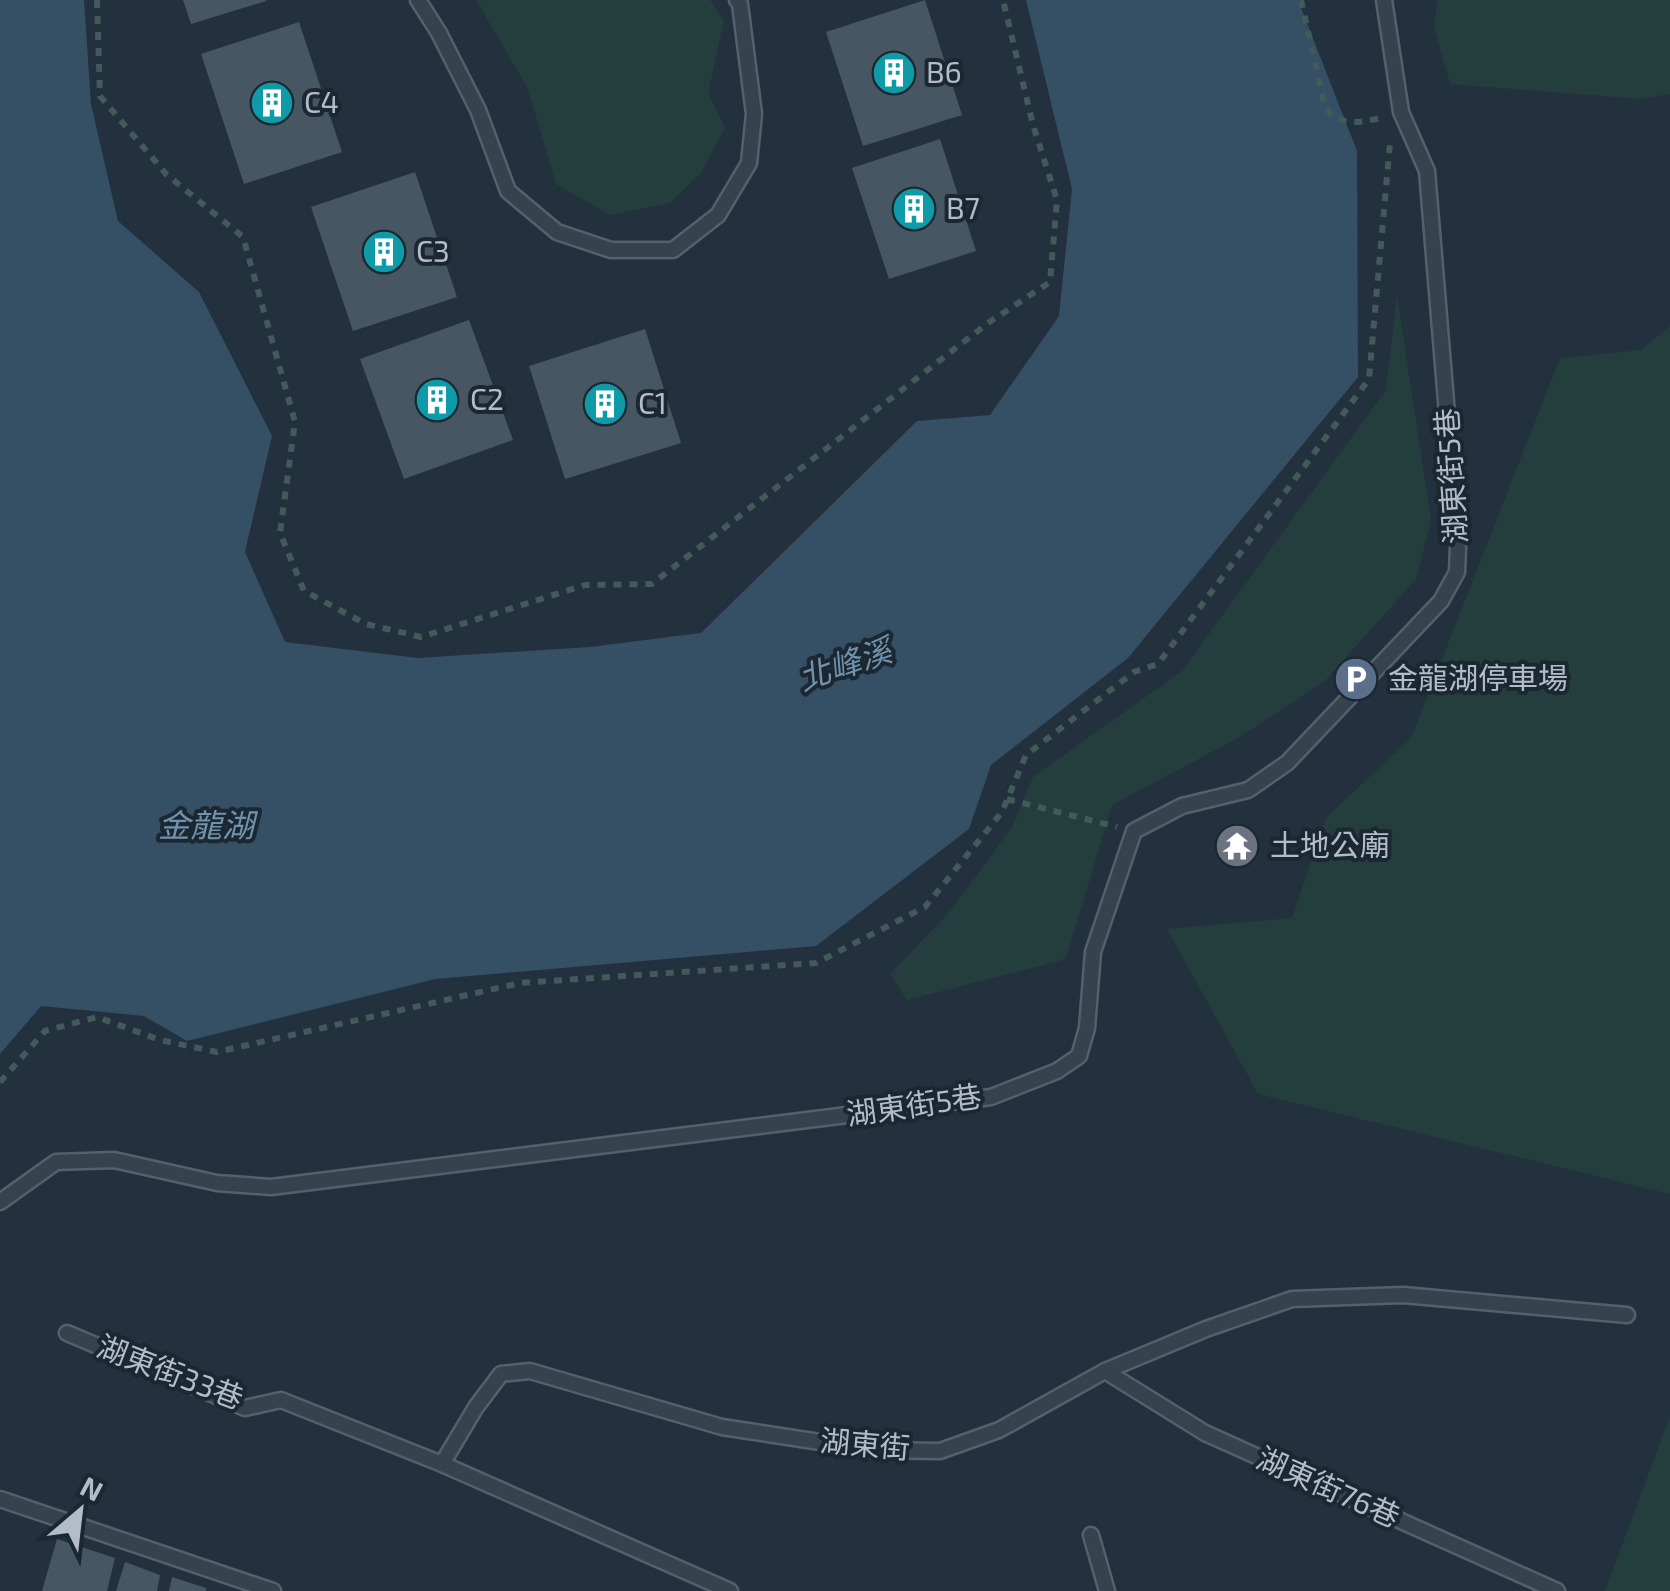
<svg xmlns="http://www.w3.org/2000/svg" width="1670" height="1591" font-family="'Exo 2','Noto Sans TC',sans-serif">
  <rect width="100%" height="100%" fill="#22313d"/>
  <g fill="#243e3d">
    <path d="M476,0H710L724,21L708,93L725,128L701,173L670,203L610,215L556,184L527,87Z"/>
    <path d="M1438,0H1670V94L1640,99L1450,84L1434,27Z"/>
    <path d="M1397,296L1431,520L1416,579L1325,681L1238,738L1112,805L1066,959L907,1000L890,974L952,909L1012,827L1033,777L1182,671L1386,390Z"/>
    <path d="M1670,326V1194L1258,1094L1167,929L1292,918L1326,818L1411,738L1560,358L1641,350Z"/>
    <path d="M1670,1416V1591H1605Z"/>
  </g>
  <path fill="#354f64" d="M0,0H84L91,104L118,221L199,292L272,436L245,552L285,642L418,658L590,647L701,633L917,421L990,415L1059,316L1072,189L1026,0H1298L1357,151L1358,377L1128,658L991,765L969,829L816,946L435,979L187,1041L144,1016L41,1006L0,1054Z"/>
  <g fill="#465763">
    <path d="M183,0H266V1L191,24Z"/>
    <path d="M925,0L962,115L863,146L826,32Z"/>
    <path d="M299,22L342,152L244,184L201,54Z"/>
    <path d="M940,139L976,251L889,279L852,168Z"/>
    <path d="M415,172L457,297L353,331L311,207Z"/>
    <path d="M469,320L513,440L404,479L360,359Z"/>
    <path d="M645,329L681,443L565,479L529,366Z"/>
    <path d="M57,1539L115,1558L107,1591H42Z"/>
    <path d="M125,1562L160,1575L157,1591H116Z"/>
    <path d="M172,1577L206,1588V1591H169Z"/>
  </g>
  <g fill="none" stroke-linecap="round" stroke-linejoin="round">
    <g stroke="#54606b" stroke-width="19">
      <g id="lane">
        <path d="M418,0L439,33L478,110L508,191L557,232L611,250H673L718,215L749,163L754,114L740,4L737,0"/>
        <path d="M0,1202L56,1162L114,1160L217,1183L271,1187L991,1097L1057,1071L1079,1056L1087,1028L1093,952L1134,831L1182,806L1248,790L1287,763L1441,601L1457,572L1458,547L1427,171L1401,112L1384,0"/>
        <path d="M67,1333L245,1408L281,1400L442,1464"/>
        <path d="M1105,1371L1205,1433L1557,1591"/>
        <path d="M0,1499L273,1591"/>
        <path d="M1091,1535L1107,1591"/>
        <path d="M730,1591L442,1464L476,1407L501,1374L530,1371L722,1427L872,1450L940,1451L999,1430L1105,1371L1206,1329L1292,1299L1403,1295L1627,1315"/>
      </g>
    </g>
    <g stroke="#425a5a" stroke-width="6" stroke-dasharray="8 8" stroke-linecap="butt">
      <path d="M97,0L100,96L166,174L243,237L295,422L280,533L304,591L366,624L421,637L585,585L652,584L988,323L1050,282L1057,200L1033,125L1003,0"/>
      <path d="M1301,0L1325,107C1340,127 1358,123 1380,118"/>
      <path d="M1007,799L1117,827"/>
      <path d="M0,1082L45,1031L97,1017L160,1040L217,1052L520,983L816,963L925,907L1002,812L1026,755L1134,672L1158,664L1369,379L1390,143"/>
    </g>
    <use href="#lane" stroke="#36424d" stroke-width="14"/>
  </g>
  <defs>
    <g id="building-disc" transform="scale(2.25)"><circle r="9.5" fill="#0f9aa8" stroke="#1b2731"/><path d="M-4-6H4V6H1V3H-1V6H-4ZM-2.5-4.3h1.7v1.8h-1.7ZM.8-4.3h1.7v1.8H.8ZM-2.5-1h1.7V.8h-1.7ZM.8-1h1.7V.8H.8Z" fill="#fff"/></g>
    <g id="parking-disc" transform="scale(2.25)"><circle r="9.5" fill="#5c6f8a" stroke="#1b2731"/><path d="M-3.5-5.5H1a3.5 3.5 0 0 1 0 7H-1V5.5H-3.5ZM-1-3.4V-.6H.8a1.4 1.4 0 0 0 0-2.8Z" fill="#fff"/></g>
    <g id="temple-disc" transform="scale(2.25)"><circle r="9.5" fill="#6b7280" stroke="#1b2731"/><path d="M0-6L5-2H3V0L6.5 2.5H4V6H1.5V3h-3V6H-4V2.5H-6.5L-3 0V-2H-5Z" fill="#fff"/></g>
  </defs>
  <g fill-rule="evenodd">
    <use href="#building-disc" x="894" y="73"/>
    <use href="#building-disc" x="272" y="103"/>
    <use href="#building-disc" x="914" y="209"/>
    <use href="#building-disc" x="384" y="252"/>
    <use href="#building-disc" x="437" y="400"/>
    <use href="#building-disc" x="605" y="404"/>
    <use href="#parking-disc" x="1356" y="679"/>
    <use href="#temple-disc" x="1237" y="846"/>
  </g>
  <g text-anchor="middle" stroke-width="8" stroke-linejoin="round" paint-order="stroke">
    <g font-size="30" fill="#b2bdc8" stroke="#1b2731" text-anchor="start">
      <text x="926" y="83">B6</text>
      <text x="304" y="113">C4</text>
      <text x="946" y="219">B7</text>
      <text x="416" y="262">C3</text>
      <text x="470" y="410">C2</text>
      <text x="638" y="414">C1</text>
      <text x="1388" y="689">金龍湖停車場</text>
      <text x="1270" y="856">土地公廟</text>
    </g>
    <g font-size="30" fill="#b2bdc8" stroke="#1b2731">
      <text transform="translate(1452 476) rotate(-94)" y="10">湖東街5巷</text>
      <text transform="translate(914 1106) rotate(-8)" y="10">湖東街5巷</text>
      <text transform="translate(170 1373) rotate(21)" y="10">湖東街33巷</text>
      <text transform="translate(865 1445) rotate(5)" y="10">湖東街</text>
      <text transform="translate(1328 1488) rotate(24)" y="10">湖東街76巷</text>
    </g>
    <g font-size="32" font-style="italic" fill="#7192ac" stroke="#1b2731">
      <text transform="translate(845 665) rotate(-19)" y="11">北峰溪</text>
      <text x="206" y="837">金龍湖</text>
    </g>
  </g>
  <g transform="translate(80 1511) rotate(28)" stroke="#1b2731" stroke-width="8" paint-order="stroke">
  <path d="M0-8L18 38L0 25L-18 38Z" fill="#b2bdc8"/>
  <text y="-15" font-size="28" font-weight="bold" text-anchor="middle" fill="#b2bdc8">N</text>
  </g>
</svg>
